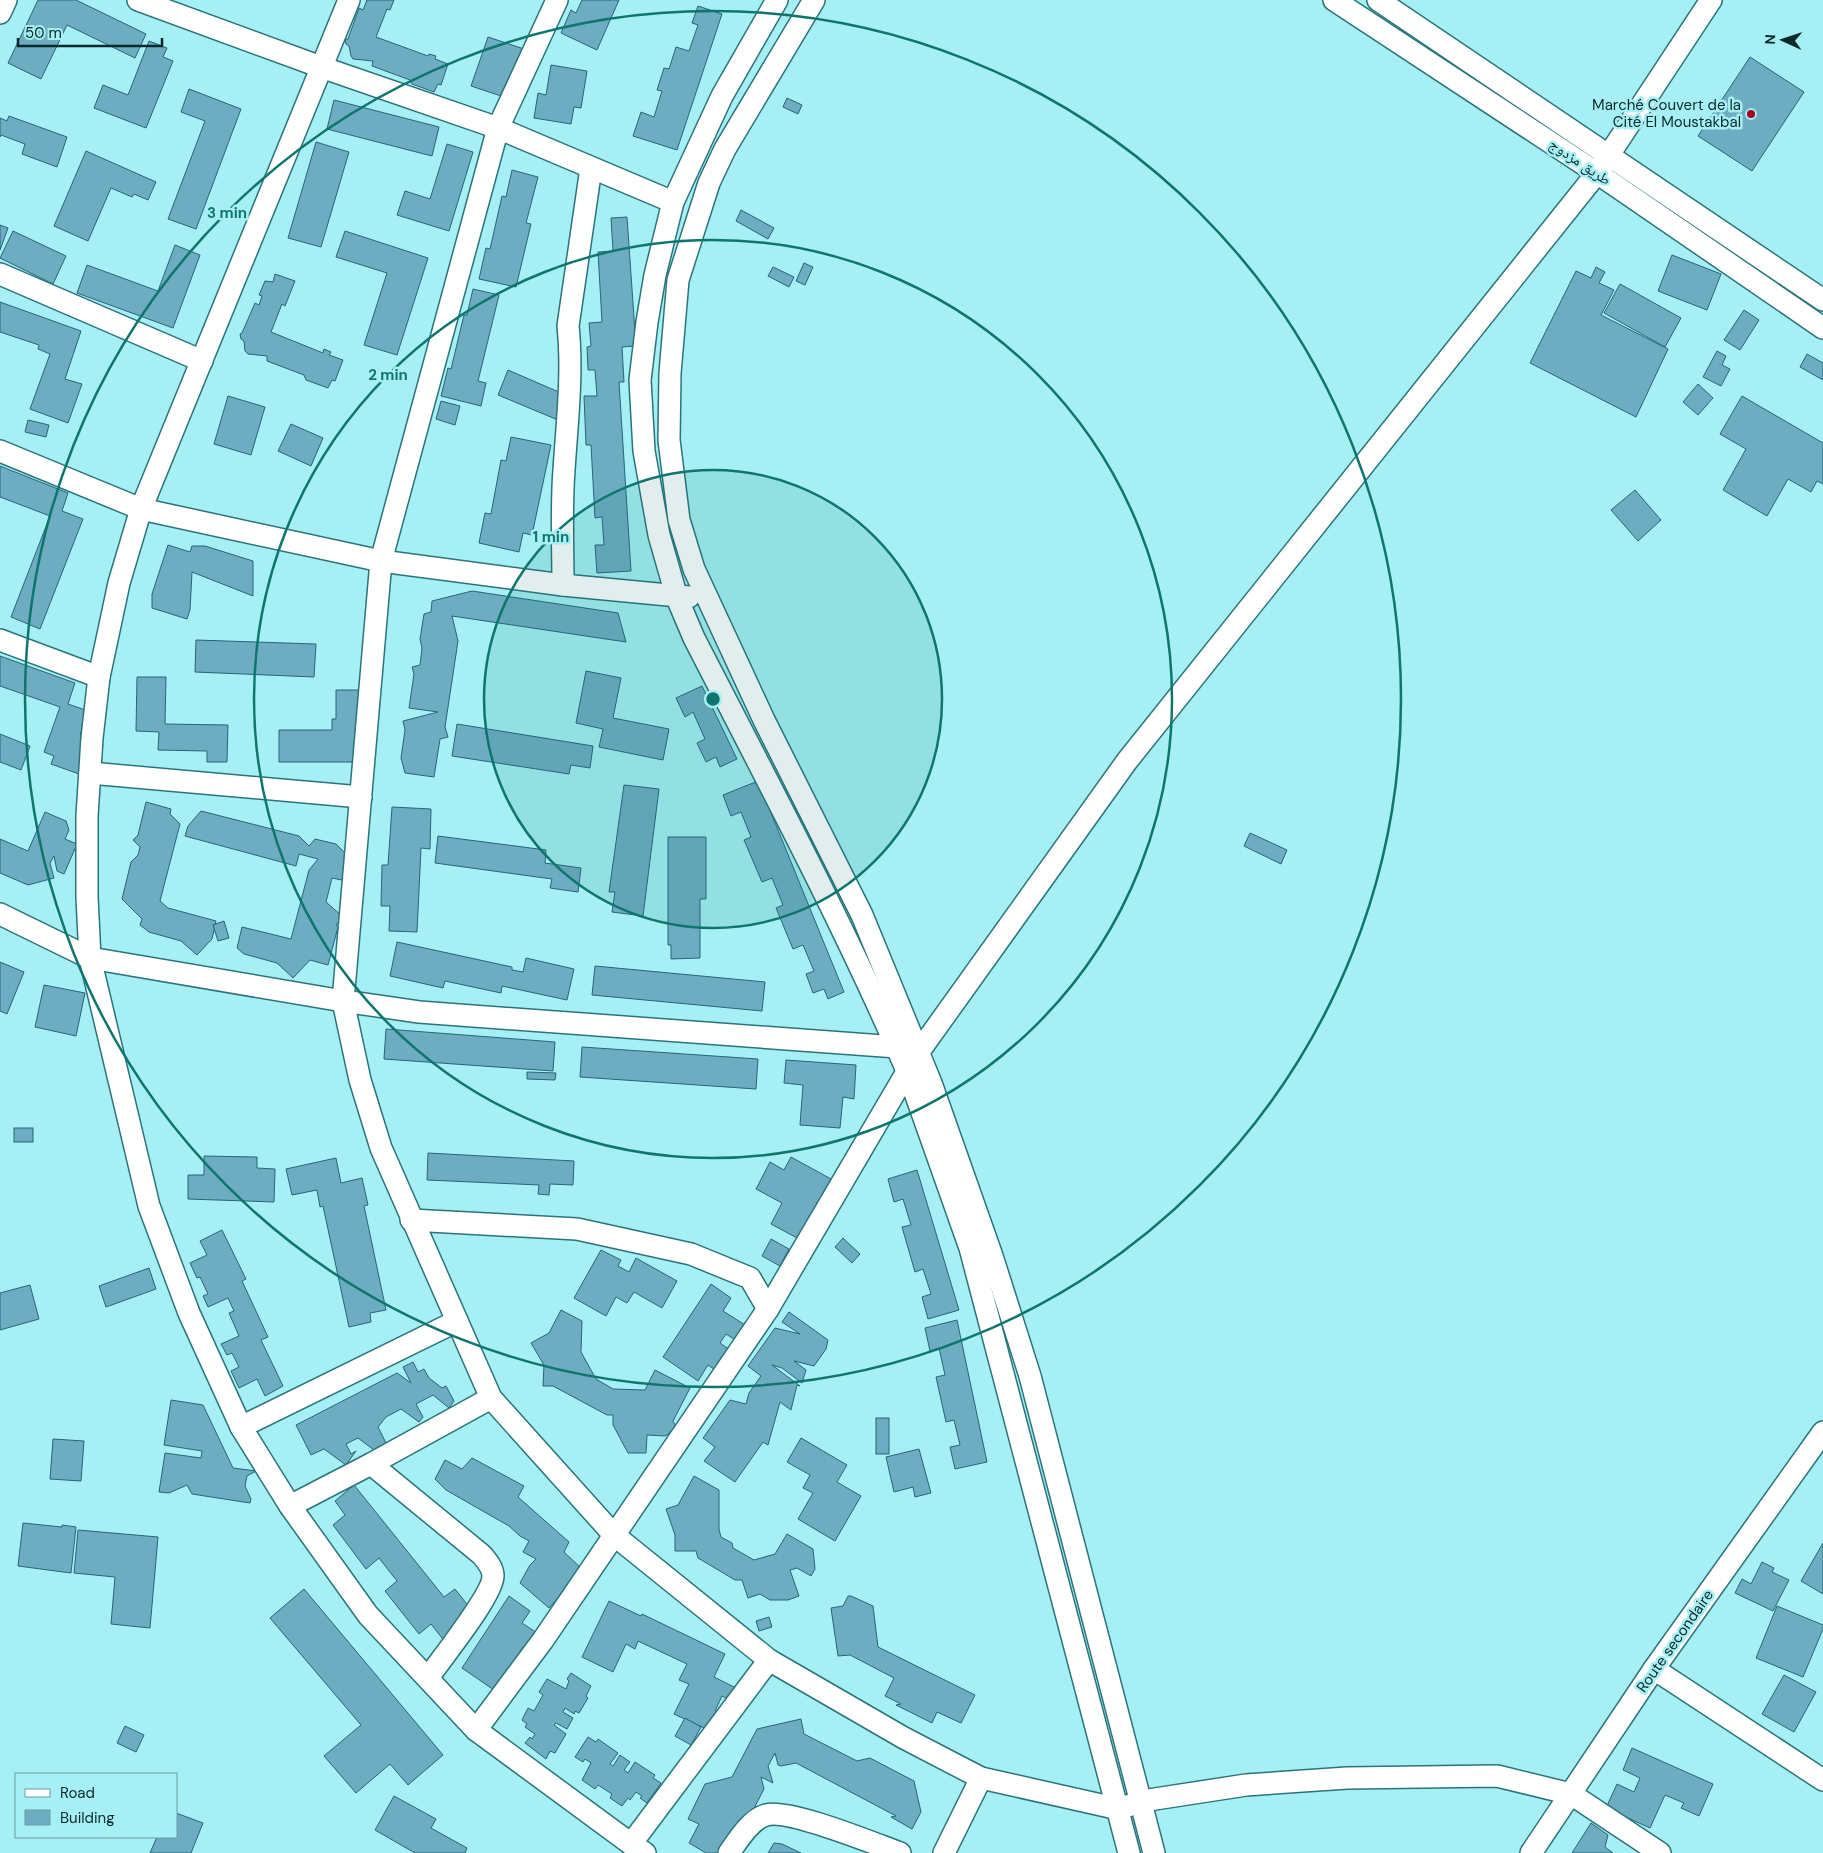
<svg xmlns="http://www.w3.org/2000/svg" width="1823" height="1853" font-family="'DM Sans','Noto Naskh Arabic',sans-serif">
  <rect width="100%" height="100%" fill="#a6eff4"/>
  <g fill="#6dacc1" stroke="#25667a">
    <path d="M38,0H76L146,34L135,58L67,25L41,79L8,63Z"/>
    <path d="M366,0H394L390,10L387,9L376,37L428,56L429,54L436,56L435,59L448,64L441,85L438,84L434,92L412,84L410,80L372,66L373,61L353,59L351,56L349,46L346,44L345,39H348L359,8L363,10L367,0Z"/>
    <path d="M582,0H619L597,50L561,33L571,10L576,13Z"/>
    <path d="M698,6L722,14L677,150L633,136L641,112L654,117L662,91L657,90L664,68L669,69L676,47L689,51L698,25L692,23Z"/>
    <path d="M488,37L527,50L510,99L471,86Z"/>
    <path d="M149,41L167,48L163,57L173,61L146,128L94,108L103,85L128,95Z"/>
    <path d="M1750,57L1804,92L1752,171L1698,136Z"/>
    <path d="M551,65L587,71L581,108L574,107L571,124L534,118L538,93L546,95Z"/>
    <path d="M189,89L241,109L196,229L168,219L205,121L181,112Z"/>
    <path d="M787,98L802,105L798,114L783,107Z"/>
    <path d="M334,100L439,127L432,156L327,129Z"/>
    <path d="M9,116L67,137L57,167L22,154L25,144L1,135L0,137V118L7,121Z"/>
    <path d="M316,142L349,152L321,247L288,238Z"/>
    <path d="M447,144L473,152L449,231L397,215L405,191L430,199Z"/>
    <path d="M86,151L156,182L148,200L134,194L132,197L111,188L88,241L54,226Z"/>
    <path d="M512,170L538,177L526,223L531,224L516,287L479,279L486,248L490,249L502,196L506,197Z"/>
    <path d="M741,210L774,228L768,239L736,221Z"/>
    <path d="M627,217L636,346L622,347L624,382H619L631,571L597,573L595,545H604L602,517L595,518L591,445H586L584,396H597L595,370H588L587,347L591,346L589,323L602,322L598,252L613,251L611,218Z"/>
    <path d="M0,225L8,228L0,250Z"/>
    <path d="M13,231L66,256L53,284L0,258Z"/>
    <path d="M345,231L428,258L397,355L364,345L387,273L336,257Z"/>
    <path d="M175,245L200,255L173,328L77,293L87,265L158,291Z"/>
    <path d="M1672,255L1721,274L1707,310L1658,291Z"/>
    <path d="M804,263L813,267L805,285L796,281Z"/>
    <path d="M773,267L794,277L789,287L768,276Z"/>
    <path d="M1596,267L1605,272L1599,283L1614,290L1601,315L1668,349L1636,417L1530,363L1576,271L1591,278Z"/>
    <path d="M275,274L295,281L285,306L282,304L271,332L323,353L324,349L331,352L329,355L343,360L335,381L332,380L328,388L306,380L304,375L267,361V356L248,354L245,351L244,341L241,339L240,334L242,333L255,303L259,305L262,296L259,295L265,281L273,282Z"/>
    <path d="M1620,284L1681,318L1665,347L1604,313Z"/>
    <path d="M473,289L499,295L478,381L486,383L481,406L441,396L448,368L451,369L464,315H467Z"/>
    <path d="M0,302L81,331L65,379L82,384L68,423L30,409L50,354L38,349L39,345L0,332Z"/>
    <path d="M1744,310L1759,320L1740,350L1724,340Z"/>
    <path d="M1717,351L1726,356L1722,365L1730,369L1721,386L1703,377Z"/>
    <path d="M1807,354L1823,363V380L1800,367Z"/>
    <path d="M508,370L568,396L558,420L498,395Z"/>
    <path d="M1698,384L1713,398L1698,415L1683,402Z"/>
    <path d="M228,396L265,407L251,455L214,444Z"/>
    <path d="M1742,396L1823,443V484L1817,481L1811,492L1788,479L1767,516L1723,490L1746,449L1720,434Z"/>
    <path d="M441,401L460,406L455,425L436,419Z"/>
    <path d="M28,420L49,425L46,437L25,432Z"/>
    <path d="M291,424L323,438L311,466L278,451Z"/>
    <path d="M511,437L551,445L532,535L523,533L519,552L479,543L485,513L491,514L501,460L506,461Z"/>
    <path d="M0,466L68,493L62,511L83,519L40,629L11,617L50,516L0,497Z"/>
    <path d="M1635,490L1661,520L1638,541L1611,510Z"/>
    <path d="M168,545L190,552L192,546H205L253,561V596L192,572L190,610L187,619L152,608V594Z"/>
    <path d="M472,591L618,613L626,642L452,616L458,641L445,727L448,737L440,739L434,777L405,773L401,758L405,730L403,721L438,712L409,708L414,674L412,667L420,665L422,648L420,639L424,614L431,612L432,601Z"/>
    <path d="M196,640L316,644L314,677L195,672Z"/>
    <path d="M0,656L75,683L68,704L88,711L80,735L91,739L79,774L51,764L54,756L44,752L60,707L0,686Z"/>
    <path d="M586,671L621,678L613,718L669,729L663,760L599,747L603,729L576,723Z"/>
    <path d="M137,677H166L165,724L228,725L227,762H207V751L158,750L159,732L136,731Z"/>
    <path d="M702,686L737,759L720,767L716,757L706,762L697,743L705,739L693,712L685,717L676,698Z"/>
    <path d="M336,690H372L361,762H279V730H332V719H336Z"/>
    <path d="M457,724L593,746L590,768L571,765L569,774L452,756Z"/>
    <path d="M0,734L30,746L21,770L0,762Z"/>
    <path d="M758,781L844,992L828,999L824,989L813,993L806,974L814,971L803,945L793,949L776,908L783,905L772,878L762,882L744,840L751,837L741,812L731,816L723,795Z"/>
    <path d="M624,785L659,789L643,916L612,912L615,892H609Z"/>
    <path d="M146,802L171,809L170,814L180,824L160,901L168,908L216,921L212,939L197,955L181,941L149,932L140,925L142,919L122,899L131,862L138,855L140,847L133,840L138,835Z"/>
    <path d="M392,807L431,809L430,849L421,848L417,932L389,931L390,906H381L382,865H388Z"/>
    <path d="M201,811L299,836L309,846L315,839L336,844L348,856L351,882L332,878L326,902L343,917L336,925L338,927L328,965L310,960L293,978L277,963L244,954L237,948L242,927L291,939L309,870L318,859L299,854L296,866L185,836L188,826Z"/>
    <path d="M45,812L66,821L69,830L65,839L77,844L64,874L57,871L54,856L50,863L54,878L28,885L0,873V839L28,851Z"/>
    <path d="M1250,833L1287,850L1281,864L1244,846Z"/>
    <path d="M438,836L546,850L545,863L581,868L578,892L550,888L552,879L435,863Z"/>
    <path d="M668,837H706V899H700V958L671,959V945H668Z"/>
    <path d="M224,921L229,938L218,941L213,925Z"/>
    <path d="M397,942L512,967V970L523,972L526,958L574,969L567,1000L502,986L501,993L445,981L443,988L390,976Z"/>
    <path d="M0,962L24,972L7,1014L0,1011Z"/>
    <path d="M595,966L765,982L762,1011L592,995Z"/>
    <path d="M44,985L85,993L76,1036L35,1027Z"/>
    <path d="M386,1029L555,1042L553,1071L384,1059Z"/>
    <path d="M582,1047L758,1059L756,1089L580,1077Z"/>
    <path d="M786,1060L856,1065L854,1099L843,1097L840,1128L800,1125L803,1085L784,1083Z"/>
    <path d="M527,1072L556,1073L555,1080L527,1079Z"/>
    <rect x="14" y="1128" width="19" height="14"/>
    <path d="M428,1153L574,1161L573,1185L550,1184L549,1195L538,1194L539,1185L427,1180Z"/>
    <path d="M204,1156L257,1157V1168L275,1169L274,1202L188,1199V1175H204Z"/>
    <path d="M791,1157L831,1179L799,1239L771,1224L782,1203L756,1189L770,1162L784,1170Z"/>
    <path d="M336,1158L341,1183L362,1178L368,1205L364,1206L386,1310L370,1313L371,1322L349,1327L323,1206L320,1207L317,1190L292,1195L286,1169Z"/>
    <path d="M917,1170L959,1310L928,1319L922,1297L931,1294L923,1269L915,1272L902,1227L911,1225L903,1199L894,1202L888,1179Z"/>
    <path d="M222,1230L246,1279L242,1281L268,1337L261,1340L283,1386L265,1396L257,1379L239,1388L231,1371L239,1367L232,1353L227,1355L221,1344L239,1336L229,1313L234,1311L228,1298L208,1307L203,1296L208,1294L200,1277L197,1278L190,1263L207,1255L200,1241Z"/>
    <path d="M843,1238L860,1254L852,1263L835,1247Z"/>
    <path d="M771,1239L789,1249L780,1266L762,1256Z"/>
    <path d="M601,1250L621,1260L618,1266L629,1272L636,1258L677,1281L662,1308L634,1292L627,1303L616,1297L606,1316L574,1298Z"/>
    <path d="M149,1268L156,1289L106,1307L99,1286Z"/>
    <path d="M711,1284L731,1298L723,1311L750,1328L740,1343L726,1334L720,1343L733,1352L720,1373L708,1365L698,1381L663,1357Z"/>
    <path d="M30,1285L39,1319L0,1330V1293Z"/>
    <path d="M561,1310L582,1321L581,1352L596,1379L613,1389L645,1390L655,1370L690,1388L673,1421L677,1429L665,1436L647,1435L646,1453H628L613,1425V1415H607L553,1386H543L544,1365L531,1343L549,1333Z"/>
    <path d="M789,1312L828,1340L826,1349L814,1366L794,1361L806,1370L802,1383L782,1368L772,1365L800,1386L797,1385L791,1410L780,1402L768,1445L763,1442L735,1482L704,1461L715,1447L703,1438L730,1400L746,1404L749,1393L761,1376L748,1366L775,1328L800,1334L782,1322Z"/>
    <path d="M957,1320L987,1462L955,1469L950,1447L960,1445L954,1420L946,1422L936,1377L945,1375L939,1348L930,1351L925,1328Z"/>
    <path d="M413,1362L418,1372L424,1369L429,1378L442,1388L446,1386L454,1401L449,1408L433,1395L416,1404L423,1417L419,1422L401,1409L386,1417L378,1427L386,1443L374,1450L358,1438L346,1444L351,1454L356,1451L346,1465L324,1449L311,1455L296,1425L397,1373L411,1383L403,1367Z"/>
    <path d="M171,1400L203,1405L233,1468L256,1471L247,1476L245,1486L251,1499L250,1503L192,1494L187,1485L169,1493L159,1492L165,1453L201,1458L202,1451L164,1445Z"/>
    <rect x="876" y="1418" width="13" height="36"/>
    <path d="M801,1438L847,1465L837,1482L861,1496L835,1541L798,1519L813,1493L803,1488L810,1475L787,1462Z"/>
    <path d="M53,1439L84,1441L81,1481L50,1479Z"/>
    <path d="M919,1449L931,1493L915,1497L913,1487L894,1492L886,1457Z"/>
    <path d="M472,1458L524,1486L518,1497L569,1542L564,1552L582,1569L579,1575L549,1608L520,1583L530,1565L536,1559L523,1552L529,1541L520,1536L509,1526L446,1490L435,1479L445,1460L462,1469Z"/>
    <path d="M694,1476L719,1490V1529L721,1537L732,1543L733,1548L754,1560L775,1554L787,1534L813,1549L815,1569L811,1576L797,1568L790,1570L799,1596L788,1600H770L760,1594L748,1598L742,1580H735L698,1558L696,1551H675V1535L666,1509L678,1505Z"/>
    <path d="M354,1485L444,1597L455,1589L480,1621L449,1647L431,1624L419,1634L385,1591L397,1581L379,1558L366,1569L333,1525L345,1515L335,1501Z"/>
    <path d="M23,1523L62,1527V1525L76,1527L71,1573L18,1566Z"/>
    <path d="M78,1530L158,1537L150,1628L111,1624L115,1577L74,1573Z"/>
    <path d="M1823,1543V1594L1801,1581Z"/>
    <path d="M1762,1562L1774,1568L1772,1572L1789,1580L1773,1611L1735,1593L1742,1579L1751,1584Z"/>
    <path d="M304,1589L443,1755L408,1785L390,1764L356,1793L324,1756L361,1725L270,1618Z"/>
    <path d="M509,1596L530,1611L522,1623L549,1641L538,1657L523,1647L514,1661L529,1671L494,1690L462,1668Z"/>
    <path d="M848,1596H851L873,1606L878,1647L975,1695L961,1723L937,1712L932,1723L896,1705L901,1704L885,1696L894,1678L850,1655L838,1656L831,1608L843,1606Z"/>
    <path d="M609,1601L641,1616L642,1614L725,1654L714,1677L740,1690L734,1702L722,1696L715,1711L721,1715L713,1732L674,1714L689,1684L679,1680L687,1664L638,1641L635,1649L626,1644L613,1672L582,1657Z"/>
    <path d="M1777,1606L1823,1625V1629L1803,1677L1756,1658Z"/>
    <path d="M769,1617L772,1627L759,1631L756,1621Z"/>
    <path d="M571,1673L591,1686L586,1696L588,1698L579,1713L575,1711L574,1714L565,1708L563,1712L573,1718L567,1729L556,1723L554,1725L566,1734L555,1753L550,1751L546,1759L525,1743L530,1737L532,1739L535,1734L525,1727L527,1724L522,1720L528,1708L534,1711L543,1695L539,1692L547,1679L566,1689L569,1681L567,1679Z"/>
    <path d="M1784,1675L1816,1692L1794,1732L1762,1714Z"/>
    <path d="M685,1718L701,1727L691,1745L675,1736Z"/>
    <path d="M801,1719L804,1734L857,1761L870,1758L914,1781L921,1812L912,1829L891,1817L896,1816L796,1763L781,1766L778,1765L775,1753L768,1766L773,1783L761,1777L764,1789L749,1818L722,1853H706L689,1843L699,1824L688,1819L705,1784L732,1777L757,1729Z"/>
    <path d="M125,1726L144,1735L136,1752L117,1743Z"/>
    <path d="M588,1737L596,1742L598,1739L618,1753L610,1764L613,1766L620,1755L630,1762L624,1770L628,1773L635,1762L655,1775L653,1778L661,1783L647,1803L640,1798L642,1796L636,1792L630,1800L628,1798L622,1806L610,1798L612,1794L598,1785L595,1789L582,1780L591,1763L585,1759L583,1762L575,1757Z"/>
    <path d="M1632,1748L1713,1784L1699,1816L1681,1808L1684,1803L1665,1795L1650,1828L1606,1808L1617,1784L1634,1792L1640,1778L1623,1770Z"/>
    <path d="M394,1796L436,1819L431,1828L467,1848L465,1853H415L375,1830Z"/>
    <path d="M176,1813L203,1823L191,1853H150L157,1837H176Z"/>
    <path d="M1591,1823L1608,1835L1605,1847L1613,1853H1572Z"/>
    <path d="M774,1843L782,1844L801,1853H768Z"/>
  </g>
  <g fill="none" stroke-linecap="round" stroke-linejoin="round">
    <g stroke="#2a747a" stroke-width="24">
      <g id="minor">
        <path d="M138,0L321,67L498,128L673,202"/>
        <path d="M349,0L141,509L119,583L99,677L92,738L87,816V897L90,958L149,1206L189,1313L241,1427L290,1506L368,1615L476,1730L631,1844L645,1853"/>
        <path d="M557,0L498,128L381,561L343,1001L360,1080L381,1148L491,1398L614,1535L769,1660L904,1738L981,1778L1119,1809L1142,1801L1246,1785L1347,1778L1497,1776L1571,1794L1660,1853"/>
        <path d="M777,0L722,96L673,202L655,275L647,322L640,380L644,451L659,535L677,598L694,638C768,782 844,925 908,1073L970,1248L1129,1853"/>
        <path d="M814,0L725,149L709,183L678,280L670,373L669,440L679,520L694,569L764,720L862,915L931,1083L992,1256L1030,1376L1154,1853"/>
        <path d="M1334,0L1597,173L1823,328"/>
        <path d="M1378,0L1823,300"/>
        <path d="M0,13L6,0"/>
        <path d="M0,274L202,361"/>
        <path d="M0,451L141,509L381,561L563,585L689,597"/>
        <path d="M563,585C563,547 561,508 564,470C567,423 573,373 568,326L591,168"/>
        <path d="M0,640L99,677"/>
        <path d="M90,773L361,797"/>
        <path d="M0,914L90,958L343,1001L419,1012L897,1047"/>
        <path d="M411,1220L577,1229L691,1254L750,1278L768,1309"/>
        <path d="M241,1427L457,1321"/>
        <path d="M371,1464L482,1555C487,1561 493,1568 493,1576C493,1595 441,1659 428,1678"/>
        <path d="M290,1506L371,1464L491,1398"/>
        <path d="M1654,1669L1823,1780"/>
        <path d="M476,1730L543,1640L768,1309L918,1053L1127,761L1597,173L1711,0"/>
        <path d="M631,1844L769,1660"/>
        <path d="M729,1853C738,1840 751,1819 766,1815C788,1808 875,1844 900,1853"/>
        <path d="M944,1853L981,1778"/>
        <path d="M1531,1853L1654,1669L1823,1432"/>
      </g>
    </g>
    <use href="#minor" stroke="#fff" stroke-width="21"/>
  </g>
  <circle cx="713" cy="699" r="229" fill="#0f766e" fill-opacity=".12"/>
  <g fill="none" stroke="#0f766e" stroke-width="2.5">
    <circle cx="713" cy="699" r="229"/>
    <circle cx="713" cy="699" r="459"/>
    <circle cx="713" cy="699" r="688"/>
  </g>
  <circle fill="#a20323" stroke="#a6eff4" stroke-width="2" cx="1751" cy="114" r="5"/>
  <g text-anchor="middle" stroke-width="5" stroke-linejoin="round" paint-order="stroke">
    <g font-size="15" fill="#0a292b" stroke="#a6eff4" text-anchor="end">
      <text x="1741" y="110">Marché Couvert de la<tspan x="1741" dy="17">Cité El Moustakbal</tspan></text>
    </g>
    <g font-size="15" fill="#0a292b" stroke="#a6eff4">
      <text transform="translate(1580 162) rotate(34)" y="5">طريق مزدوج</text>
      <text transform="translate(1675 1641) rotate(-55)" y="5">Route secondaire</text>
    </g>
  </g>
  <circle cx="713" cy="699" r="8" fill="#0f766e" stroke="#a6eff4" stroke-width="2.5"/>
  <g font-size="15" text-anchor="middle" font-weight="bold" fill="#0f766e" stroke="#a6eff4" stroke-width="5" stroke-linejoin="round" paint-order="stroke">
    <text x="227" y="218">3 min</text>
    <text x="388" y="380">2 min</text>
    <text x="551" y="542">1 min</text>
  </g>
  <rect x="15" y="1773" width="162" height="65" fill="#a6eff4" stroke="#68a0a4"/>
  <rect x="25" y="1789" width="25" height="8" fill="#ffffff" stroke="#68a0a4"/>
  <text x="60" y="1798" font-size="15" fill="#0a292b">Road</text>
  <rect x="25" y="1810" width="25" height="15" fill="#6dacc1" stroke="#68a0a4"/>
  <text x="60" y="1823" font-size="15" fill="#0a292b">Building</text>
  <g transform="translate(1783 40) rotate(273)" stroke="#a6eff4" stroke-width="4" paint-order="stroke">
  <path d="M0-4L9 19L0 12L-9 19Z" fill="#0a292b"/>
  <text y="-8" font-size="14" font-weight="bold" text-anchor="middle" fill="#0a292b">N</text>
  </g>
  <path d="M18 38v8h144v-8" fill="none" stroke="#0a292b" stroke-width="2.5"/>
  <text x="25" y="38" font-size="15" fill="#0a292b" stroke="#a6eff4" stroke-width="4" paint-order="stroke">50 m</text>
</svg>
